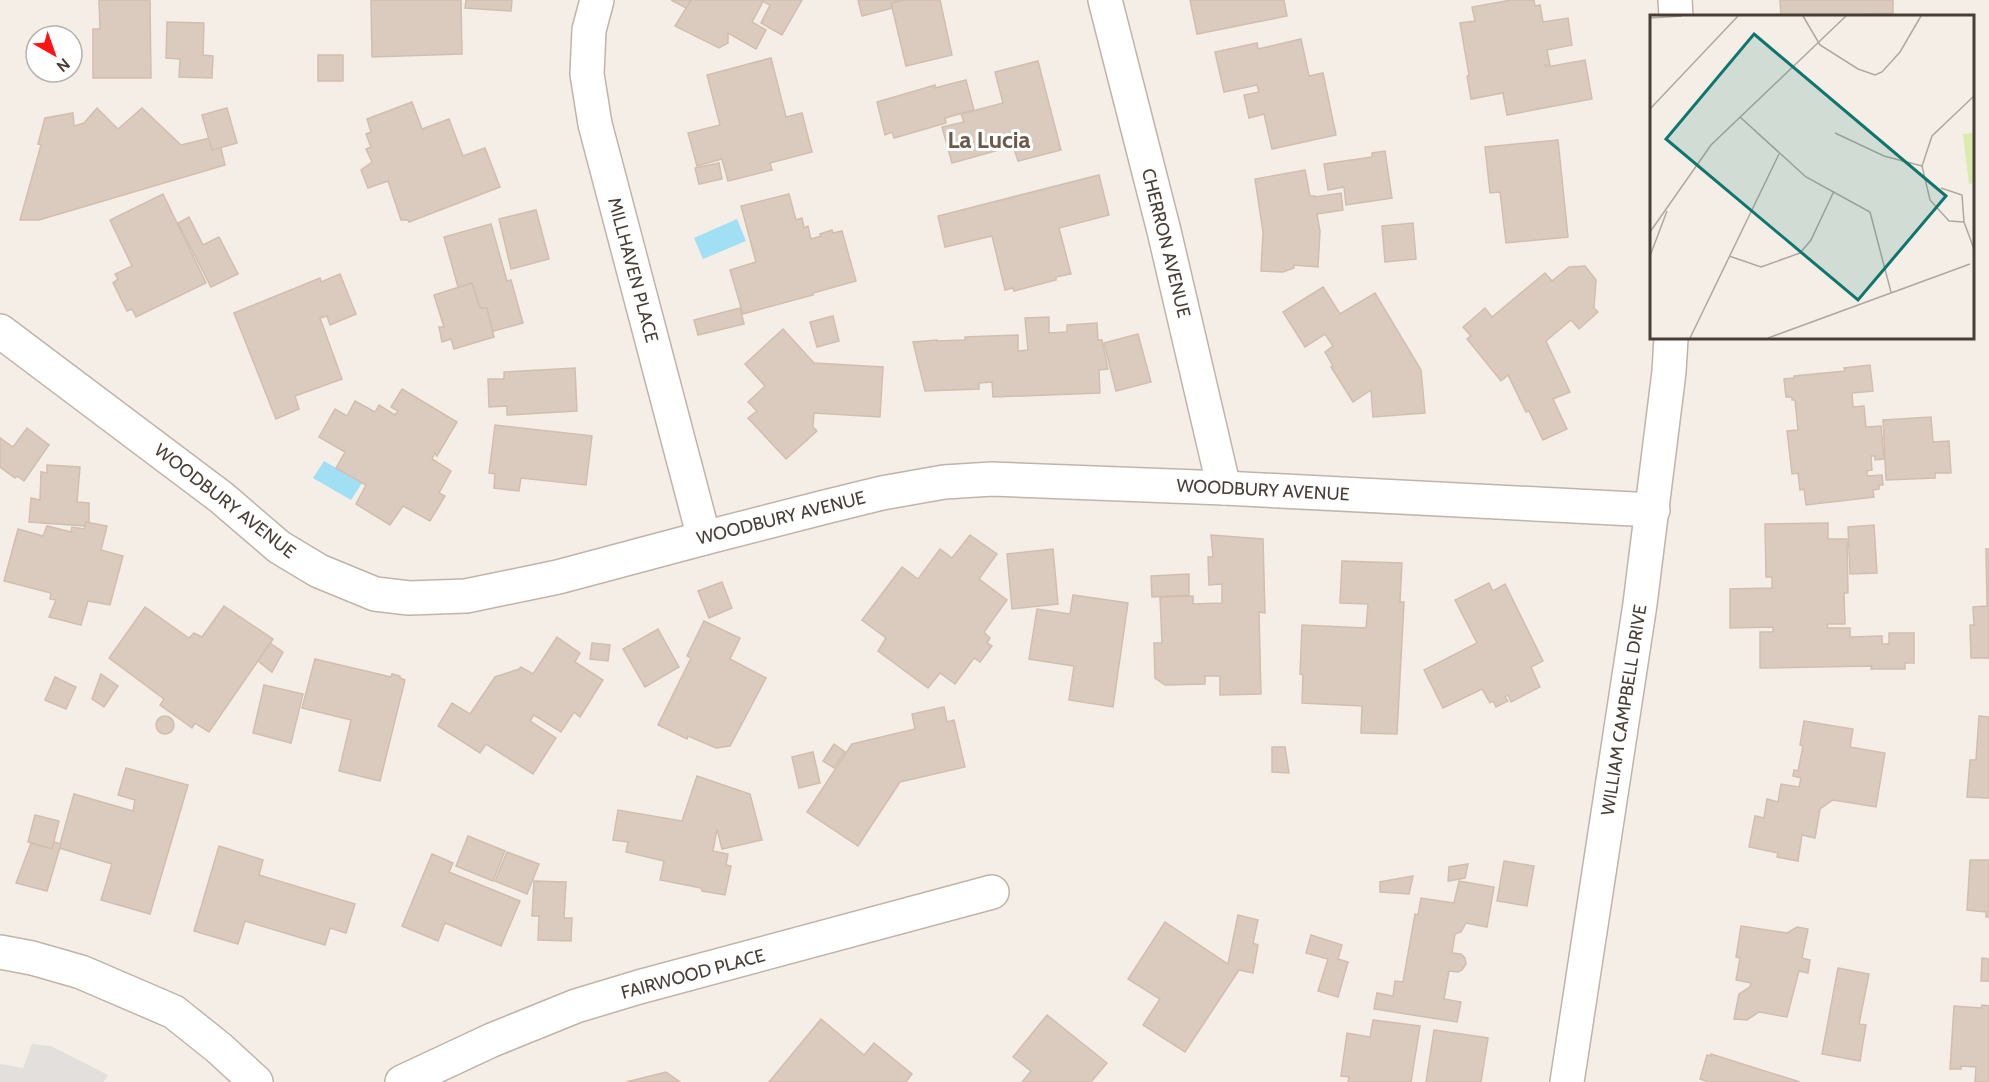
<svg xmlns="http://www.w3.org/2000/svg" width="1989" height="1082" font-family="Cabin,sans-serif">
  <rect width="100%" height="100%" fill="#f4eee7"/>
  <path fill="#e2dfdc" d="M32,1044L51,1046L108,1075L104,1082H0V1064L23,1068Z"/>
  <g fill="#a0dff4">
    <path d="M737,219L746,241L703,259L694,238Z"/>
    <path d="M324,461L362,483L351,500L313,478Z"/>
  </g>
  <g fill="#dacbbe" stroke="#d2beae" stroke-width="1.5">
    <path d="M99,0H150L151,78H93V29H100Z"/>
    <path d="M371,0H461L462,54L372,57Z"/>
    <path d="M466,0H512L511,11L465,8Z"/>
    <path d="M671,0H695L690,10Z"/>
    <path d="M691,0H764L752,22L766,30L756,49L728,33V43L719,48L675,26Z"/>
    <path d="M760,0H802L782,35L761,23L770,5Z"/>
    <path d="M858,0H923L862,16Z"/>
    <path d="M904,0H940L952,55L906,66L891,3Z"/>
    <path d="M1190,0H1284L1287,16L1197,34Z"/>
    <path d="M1511,0H1534L1535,6L1540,5L1543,22L1568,18L1572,45L1547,50L1550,65H1545L1546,67L1585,60L1592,99L1507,115L1503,93L1471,99L1467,76L1469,75L1460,23L1475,21L1472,7Z"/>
    <path d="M1780,0H1893V13L1865,14V16H1781Z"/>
    <path d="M167,22L204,23L203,55L213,56L212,78L179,77L180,59L166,58Z"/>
    <path d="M1301,39L1309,76L1323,73L1336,135L1272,149L1264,114L1249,118L1244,95L1259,92L1257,85L1224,92L1215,52L1257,43L1258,49Z"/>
    <rect x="318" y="55" width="25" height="26"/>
    <path d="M771,58L786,117L802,113L812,152L770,163L772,170L728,181L722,159L697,166L688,133L720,125L707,75Z"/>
    <path d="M1038,61L1061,150L1018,161L1013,146L952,163L942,127L964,122L961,114L1003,103L995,72Z"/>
    <path d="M966,80L974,110L945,118L946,123L894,138L892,132L885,135L877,102L935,85V88Z"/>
    <path d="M412,102L422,129L449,119L463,156L485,148L500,187L409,222L408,220H401L388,181L368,188L361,170L372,162L366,149L371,147L366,134L371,132L367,119Z"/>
    <path d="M97,108L118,129L142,108L181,145L218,136L225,165L39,220H20L41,145L38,144L45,118L73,113L74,126L84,123Z"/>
    <path d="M227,108L237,143L212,150L202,115Z"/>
    <path d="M1558,140L1568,237L1506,243L1500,192L1490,193L1485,147Z"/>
    <path d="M1385,151L1392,198L1346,205L1344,187L1328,190L1324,164L1372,157V153Z"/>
    <path d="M719,163L722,179L699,184L695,168Z"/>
    <path d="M1305,170L1310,196H1315V197L1341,193L1343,210L1317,214L1320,231L1318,267L1294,265V268L1283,272L1261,271L1263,232L1255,179Z"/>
    <path d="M1099,175L1109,215L1059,228L1071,274L1056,277V280L1014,291L1013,288L1005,290L992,236L945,247L938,216Z"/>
    <path d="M163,194L206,283L136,317L132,309L127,311L113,283L118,279L115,274L132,266L110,220Z"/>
    <path d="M789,194L796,220L802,218L804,228L808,226L811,239L821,236L820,234L832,230L833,233L842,231L856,281L813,293V295L743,314L730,270L756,262L741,206Z"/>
    <path d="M536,210L549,259L511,269L499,219Z"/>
    <path d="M189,217L203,245L219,237L238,274L211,287L178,223Z"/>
    <path d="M1413,223L1416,259L1385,262L1382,226Z"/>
    <path d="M491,224L507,281L511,280L523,323L472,337L444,237Z"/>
    <path d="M1585,266L1596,280L1594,308L1598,312L1579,329L1571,320L1546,341L1570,392L1553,399L1567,429L1543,440L1529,411L1526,412L1508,375L1501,381L1467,339L1471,336L1463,327L1485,308L1492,317L1545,273L1552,281L1569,267Z"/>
    <path d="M340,274L356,314L330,325L327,316L320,318L342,379L295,396L299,409L276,419L234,313L320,278L321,282Z"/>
    <path d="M472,283L480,308H487L494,337L454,349L451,339L442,342L439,327H444L434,295Z"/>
    <path d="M1323,287L1340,314L1375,293L1421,370L1425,413L1373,417L1371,390L1353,402L1331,367L1333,366L1325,352L1333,346L1325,334L1305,347L1283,312Z"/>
    <path d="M740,308L744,324L698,335L694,320Z"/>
    <path d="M833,316L839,341L817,347L810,322Z"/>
    <path d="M1049,317V333L1067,332V325L1097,323L1098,340H1102L1108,369L1099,370L1100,393L993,397L992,382L979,383V389L925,391L913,342L937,340V341L965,340V337L1018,335V351L1028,350L1025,318Z"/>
    <path d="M783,329L814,363L883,367L880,417L814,413L813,427L817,431L786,459L748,418L757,411L748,402L765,386L745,364Z"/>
    <path d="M1138,334L1151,382L1116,391L1104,343Z"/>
    <path d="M1870,365L1873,391L1852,393L1853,407L1864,406L1866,427L1881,426L1884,459L1875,460V456H1871L1872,470L1867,471V476L1882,475L1883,485H1879V489L1873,490L1874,497L1806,505L1804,489L1800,490L1798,473L1792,474L1787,431L1798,430L1795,400H1792V397H1786L1784,379L1794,378V376L1845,371L1844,368Z"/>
    <path d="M575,368L577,411L507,415V406L489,407L488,379H504V372Z"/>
    <path d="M402,389L457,422L437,456L435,453L432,459L451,471L439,493L445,496L430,521L403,506L390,525L356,504L366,485L336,468L345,452L319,437L335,409L347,416L355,401L375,412L379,405L395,415L398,411L391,407Z"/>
    <path d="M1931,417L1933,442L1949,441L1951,473H1935V478L1886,480L1883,420Z"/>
    <path d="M495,425L592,436L586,485L521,478L519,491L494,488L495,474L489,473Z"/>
    <path d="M27,428L49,445L24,481L17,476L15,478L0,467V438L13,447Z"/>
    <path d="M47,465L80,467L77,502L89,503V523L86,522L85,526L29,522L31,498L40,500L41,472L47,473Z"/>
    <path d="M86,522L107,526L101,550L123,556L110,605L88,601L81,625L49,617L56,600L50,599L51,593L4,581L18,529L43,536L47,526L71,532L72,527L84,529Z"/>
    <path d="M1828,523V539H1847L1848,593H1844L1845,624H1827L1828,628H1850V637L1882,636V644H1889V633H1914V663H1905V669H1871L1872,666L1760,668V632H1773V627L1730,628V589L1772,588V577H1766L1765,524Z"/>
    <path d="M1874,525L1877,573L1850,574L1848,527Z"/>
    <path d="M970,535L997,554L979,579L1007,600L984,632L990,638L987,643L992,646L980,662L974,658L955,684L940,673L928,688L878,651L886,638L862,620L902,567L918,579L940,549L952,558Z"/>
    <path d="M1211,535L1263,539L1265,613L1259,612L1261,694L1220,695V676H1205V684L1165,685L1155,678L1154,643H1162L1160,597L1193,596V604L1222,603V584L1209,585L1208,557H1213Z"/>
    <path d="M1053,549L1058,604L1012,609L1007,554Z"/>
    <path d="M1986,549H1989V658H1971L1970,625H1974L1973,607L1987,606Z"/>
    <path d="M1342,561L1402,563L1400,602H1404L1397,734L1361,733L1362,706L1302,703L1303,675L1300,674L1302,625L1366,628L1368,604L1340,603Z"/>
    <path d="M1189,574V595L1152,597L1151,576Z"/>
    <path d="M722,582L732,608L709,618L698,591Z"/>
    <path d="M1489,583L1493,591L1505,584L1543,661L1531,667L1540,687L1511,702L1508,695L1505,697L1508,701L1496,707L1493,701L1490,703L1482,689L1443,708L1424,670L1477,643L1455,600Z"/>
    <path d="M1073,595L1128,603L1113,707L1069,700L1074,666L1029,659L1037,609L1070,614Z"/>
    <path d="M224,606L273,639L209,732L195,723L192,728L160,705L164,699L109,658L145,607L189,638L194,633L202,637Z"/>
    <path d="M704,621L740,638L730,659L766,678L730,746L716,748L688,736L687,739L658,725L691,658L687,656Z"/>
    <path d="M658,629L679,667L645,687L623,649Z"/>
    <path d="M557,637L580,653L575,662L603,680L580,717L574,712L561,732L534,715L530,721L556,738L533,774L486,744L480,753L438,726L452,703L470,714L495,677L519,669L521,667L533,674Z"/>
    <path d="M270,643L283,652L272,672L258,661Z"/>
    <path d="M592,643L610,645L608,661L590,659Z"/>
    <path d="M315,659L391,677L392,674L400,676V678L405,680L380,781L339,771L351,720L302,708Z"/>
    <path d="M101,674L118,686L104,707L92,699Z"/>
    <path d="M55,677L76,687L66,709L45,700Z"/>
    <path d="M264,685L303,694L291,743L253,733Z"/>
    <path d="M944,707L947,722L954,720L965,767L900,782L858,846L807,812L852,744L915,729L912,714Z"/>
    <circle cx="165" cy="725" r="9"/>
    <path d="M1979,716L1989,717V798L1967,797L1970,760H1976Z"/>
    <path d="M1804,721L1853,729L1850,747L1885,753L1876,807L1833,800L1820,809L1815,838L1802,835L1798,861L1777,857L1778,853L1749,847L1755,816L1764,818L1767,799L1778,802L1781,784L1799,787L1801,778L1793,776L1794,770L1798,771L1803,746L1800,745Z"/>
    <path d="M834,744L845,752L834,768L823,761Z"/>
    <path d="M1272,747H1285L1289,773L1272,772Z"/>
    <path d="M813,752L820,783L799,788L792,757Z"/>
    <path d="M126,768L188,785L150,914L101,900L112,864L59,848L74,794L133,811L135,800L118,795Z"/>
    <path d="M697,776L750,794L762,840L722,849L717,829L713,851L728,854L726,865L731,866L725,895L702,891L701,888L660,880L664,861L626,852L628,842L613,840L618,810L682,821Z"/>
    <path d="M35,815L59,821L52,849L28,842Z"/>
    <path d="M468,836L505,851L493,881L456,866Z"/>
    <path d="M54,842L61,844L47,891L16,883L31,843L52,849Z"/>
    <path d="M219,846L263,860L259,875L355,904L346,933L330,928L325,945L245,921L238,944L194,931Z"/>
    <path d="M507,852L539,864L527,894L495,881Z"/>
    <path d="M432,854L453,863L449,872L520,901L501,946L445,923L438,941L402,926Z"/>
    <path d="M1970,860H1989V917H1986V912L1967,910Z"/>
    <path d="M1504,861L1534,866L1527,906L1497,901Z"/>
    <path d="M1468,864L1465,878L1448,881L1449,867Z"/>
    <path d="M1413,876L1409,894L1380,892V882Z"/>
    <path d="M534,881L566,882L564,918H572L571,941L538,940L539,916H532Z"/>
    <path d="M1459,881L1494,887L1487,927L1466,923L1461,932L1455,934L1452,953L1461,954L1465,958L1466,964L1462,970L1458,972L1449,971L1444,999L1461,1002L1457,1022L1374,1009L1377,993L1393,996L1395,981L1403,982L1415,914L1418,915L1421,898L1454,903Z"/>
    <path d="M1238,915L1258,920L1253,943L1258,945L1253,973L1239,970L1185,1052L1143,1025L1160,999L1128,979L1165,922L1228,964Z"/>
    <path d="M1741,926L1787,933L1797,927L1808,929L1802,958L1810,960L1808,973L1799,971L1787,1017L1759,1012L1747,1020L1734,1019L1739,994L1750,987L1751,983L1736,980L1740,958L1736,957Z"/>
    <path d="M1311,935L1342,945L1338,959L1348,962L1338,997L1318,991L1328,959L1306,953Z"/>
    <path d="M1982,958L1989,959V981H1981Z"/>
    <path d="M1838,968L1869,974L1859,1024L1866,1025L1860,1061L1822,1054Z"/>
    <path d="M1982,1005L1989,1006V1082H1975L1976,1067L1961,1066V1069H1950L1954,1006L1981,1008Z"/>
    <path d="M1047,1015L1107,1063L1091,1082H1022L1031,1071L1013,1057Z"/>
    <path d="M821,1019L864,1055L874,1043L912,1074L906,1082H769Z"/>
    <path d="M1373,1020L1420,1026L1411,1082H1348L1349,1077L1341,1076L1347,1033L1370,1037Z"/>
    <path d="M1434,1030L1488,1038L1481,1082H1426Z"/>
    <path d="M1711,1054L1800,1082H1709L1700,1079L1707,1055L1711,1056Z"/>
    <path d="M666,1072L680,1082H626Z"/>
  </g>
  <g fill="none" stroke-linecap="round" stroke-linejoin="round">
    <g stroke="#c0b4a9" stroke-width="36">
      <g id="minor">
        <path d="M597,0L589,30L587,74L595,124L704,538"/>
        <path d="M1105,0L1164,231L1224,488"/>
        <path d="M1675,0L1676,16"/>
        <path d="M0,331L222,498L279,547L319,571L375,594L409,598L466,596L558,577L704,538L825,507L882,493L944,482L992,479L1224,488L1653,510"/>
        <path d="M0,952L32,958L81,972L174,1012L219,1048L256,1082"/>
        <path d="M402,1082L492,1040L576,1006L639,987L992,892"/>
        <path d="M1567,1082L1640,604L1669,372L1671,338"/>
      </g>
    </g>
    <use href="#minor" stroke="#fff" stroke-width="33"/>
  </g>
  <g text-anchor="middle" stroke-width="6" stroke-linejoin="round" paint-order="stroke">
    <g font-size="18" fill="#483e35" stroke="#fff">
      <text transform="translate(1166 243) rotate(76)" y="6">CHERRON AVENUE</text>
      <text transform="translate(633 270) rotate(75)" y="6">MILLHAVEN PLACE</text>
      <text transform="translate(1263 490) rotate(3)" y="6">WOODBURY AVENUE</text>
      <text transform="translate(225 501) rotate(38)" y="6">WOODBURY AVENUE</text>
      <text transform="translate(781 518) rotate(-14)" y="6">WOODBURY AVENUE</text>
      <text transform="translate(1624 710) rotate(-81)" y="6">WILLIAM CAMPBELL DRIVE</text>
      <text transform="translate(693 974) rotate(-15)" y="6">FAIRWOOD PLACE</text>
    </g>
    <g font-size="24" font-weight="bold" fill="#6b5a4c" stroke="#fff">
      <text x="989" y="148">La Lucia</text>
    </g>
  </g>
  <g transform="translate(1650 15)">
    <rect width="324" height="324" fill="#f4eee7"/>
    <path d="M324,118V168L319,169L313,119Z" fill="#d9ebad"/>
    <path fill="none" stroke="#afa8a0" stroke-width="1.5" d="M153,1L170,30L208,54L225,60L232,57L250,37L271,1M0,3L32,1M324,81L282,121L272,151L280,185L299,206L314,207L324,234M0,94L88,1M90,102L156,162L220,197L241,277M185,118L234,141L272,151M291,173L312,180L314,207M0,217L61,130L196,1M0,241L17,196M79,241L111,252L150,238L161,225L184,176M40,323L129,139M118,323L320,249"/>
    <path fill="#0f766e" fill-opacity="0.15" stroke="#0f766e" stroke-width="3" d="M104,19L296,181L208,285L16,124Z"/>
    <rect width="324" height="324" fill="none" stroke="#483e35" stroke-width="3"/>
  </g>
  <g transform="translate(54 54) rotate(140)"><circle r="28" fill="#ffffff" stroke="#b6b2ae" stroke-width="1.5"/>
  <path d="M0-4.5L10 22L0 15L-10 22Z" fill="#ff1314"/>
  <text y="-9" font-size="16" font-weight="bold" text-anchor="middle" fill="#483e35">N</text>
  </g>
</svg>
